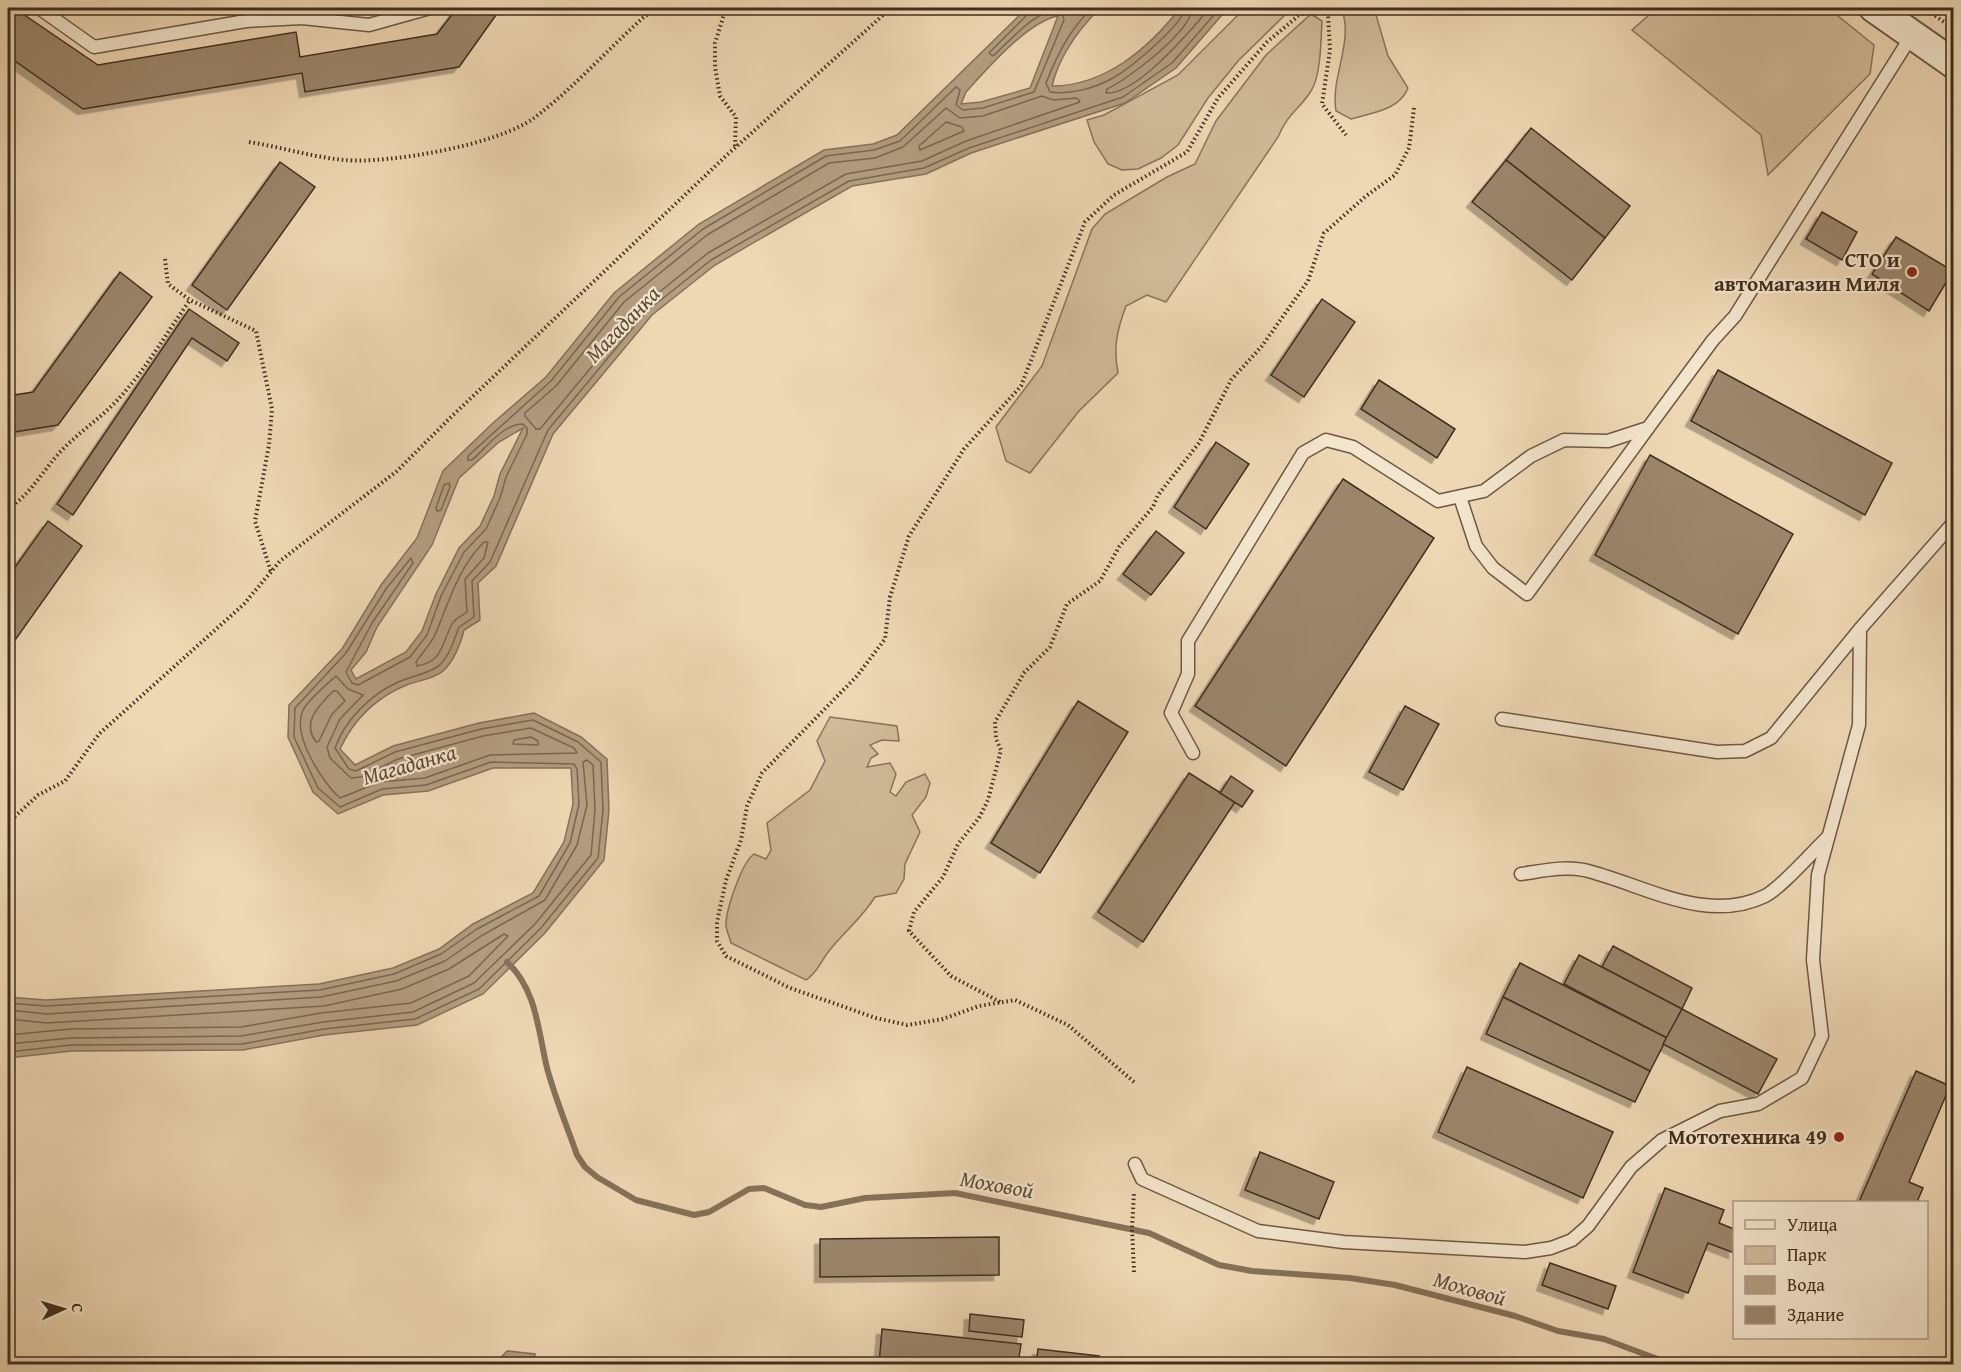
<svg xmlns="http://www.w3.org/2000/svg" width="1961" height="1372" font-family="'Gentium Book Plus',serif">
  <defs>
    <filter id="shadow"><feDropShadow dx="-5.5" dy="5.5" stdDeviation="0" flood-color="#0004"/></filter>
  </defs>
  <rect width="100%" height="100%" fill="#eed8b4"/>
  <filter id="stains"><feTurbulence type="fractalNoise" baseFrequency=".00333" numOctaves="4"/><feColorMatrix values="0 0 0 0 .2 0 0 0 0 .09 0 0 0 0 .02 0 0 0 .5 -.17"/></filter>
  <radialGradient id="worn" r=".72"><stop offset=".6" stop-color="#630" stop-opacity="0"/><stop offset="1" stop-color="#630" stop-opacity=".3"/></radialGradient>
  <g fill="#d1bb9a" stroke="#89745c" stroke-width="1.5">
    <path d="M1245,8H1292L1238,61L1208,98L1178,145L1161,158L1138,169L1122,170L1108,164L1094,142L1087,120L1104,115L1178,75Z"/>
    <path d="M1341,8H1374L1388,56L1408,88C1400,110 1371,113 1351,119L1336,111C1330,77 1355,40 1341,8Z"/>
    <path d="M1657,8H1828L1874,45L1870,74L1768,175L1761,135L1632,30Z"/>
    <path d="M1311,14L1322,21C1321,39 1321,76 1311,91C1299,110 1288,113 1278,137L1166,302L1147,295L1126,306C1117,330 1113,348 1118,373L1079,411L1030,473L1006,461L996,427L1042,366L1092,229L1105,214L1167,177L1195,164L1216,121L1266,55Z"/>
    <path d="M830,717L897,726L899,741L882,740L870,745L878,754L871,758L867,767L890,763L896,774L890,792L896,796L906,782L925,774L930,783L926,797L912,815L920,832L905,864L904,879L896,893L875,897C862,918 844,932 829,951C820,962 818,972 806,980L731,943C730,938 726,930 726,925C726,909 742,862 754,854L766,859L771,850L767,823L810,790L825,761L817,741Z"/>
  </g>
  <g fill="#b39e81" stroke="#857159" stroke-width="1.5" fill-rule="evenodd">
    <path d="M1027,8H1100C1079,29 1059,57 1052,86C1105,86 1149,48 1180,8H1228L1176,68L1125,103L971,153L926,174L852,186L715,265L652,315L553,434L496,566L478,583L480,620L464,630C461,643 454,661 443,671C436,678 418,681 409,684C378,696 354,719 340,749L355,765L393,746L479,723L534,713L581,737L607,759L609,810L604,860L545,933L483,994L417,1025L324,1035L243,1050L72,1051L8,1058V997L46,1000L319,984L393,968L439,949L473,924L533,893L564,842L573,804L571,768H493L428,791L383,795L338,814L313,792L288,737L289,705L342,649L381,585L417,538L443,471L494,422L546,377L614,293L699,224L824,150L873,144L897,135ZM1058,16L1030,88L981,102L961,104L966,92C987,69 1027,22 1058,16ZM523,428L500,474L494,496L480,526L459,548L436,594L422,631L406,652L356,679L351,670L366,652L377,627L432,545L459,478L499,442Z"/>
    <path d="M507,1351L535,1354L533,1364H495Z"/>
  </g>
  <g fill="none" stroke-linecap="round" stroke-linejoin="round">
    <g stroke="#7a6650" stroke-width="1.5">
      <path d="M1092,8C1070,29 1057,55 1046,83L1050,92C1071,95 1095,88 1113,78C1129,69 1183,25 1185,8"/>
      <path d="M1192,8C1191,32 1128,79 1107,89L1106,93C1137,95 1191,30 1210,8"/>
      <path d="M1042,96L1053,100L1077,98L1080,102L966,141L922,161L846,174L708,253L642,306L540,429H536L525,416V413L556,386L624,302L707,235L829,163L875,158L903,147L946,108L960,118L983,116Z"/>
      <path d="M946,122L962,127L964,131L920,150L919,146Z"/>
      <path d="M449,483L450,487L441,510L437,511L436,508L444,485Z"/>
      <path d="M488,542L484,558L465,579L467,612C462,616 455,618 452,624C442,643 443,662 417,666L416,662C422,653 430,645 435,635C449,602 458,568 484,542Z"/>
      <path d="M336,676L348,689L363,695L340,719L327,747L330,758L351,778L361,777L398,759L483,736L531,728L574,748L577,753L490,755L425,778L380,782L340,798C323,783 291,735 303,710C309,699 326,685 336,676Z"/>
      <path d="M333,691H337L345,701L332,714L319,741L316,742C301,722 319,706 333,691Z"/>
      <path d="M531,737L538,741V745L513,744L514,740Z"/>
      <path d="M8,1003L46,1006L320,990L394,974L441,954L477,929L539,896L570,843L579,804L577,769L574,764L491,762L426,785L382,789L340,807L318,788L294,737L295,708L346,653L386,589L411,558L413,563L372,623L346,672L352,683L358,685L410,657L427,635L441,596L464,552L486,529L500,498L506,477L527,434V428L523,424C503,424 486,448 472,460H468V456L551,381L619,297L703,229L826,156L874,150L900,141L956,87L960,90L956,105L963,110L983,108L1034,92L1064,20L1062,12C1041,3 1008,43 993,56L989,53L1028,14L1030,8"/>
      <path d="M8,1010L47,1014L321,997L396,981L445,961L481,936L545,900L577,845L587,805L583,762L587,760L593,765L595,810L591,855L535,924L474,983L413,1012L323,1022L241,1036L71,1038L8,1044"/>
      <path d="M8,1019L47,1023L324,1006L402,989L449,969L504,934L508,936L469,976L411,1003L321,1013L241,1027L71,1029L8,1035"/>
      <path d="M8,1052L71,1045L242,1044L324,1029L415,1019L479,989L540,929L598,858L603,810L601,762L578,742L533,720L481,729L395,752L356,771L349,769L335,748C345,720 370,695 398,682C410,677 426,674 437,667C449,659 454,639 459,627L474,617L472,581L490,562L548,430L647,311L711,260L849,181L924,168L969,148L1123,97L1172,63L1220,8"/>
    </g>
    <path stroke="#857159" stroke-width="6" d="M507,962C537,990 538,1031 547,1068C555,1098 567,1126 577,1155L585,1167L597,1177L636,1200L694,1215L709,1212L749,1189L764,1188L805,1205L821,1207L865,1198L955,1193L1149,1233L1219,1265L1252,1271L1350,1278L1395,1285L1515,1316L1558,1331L1604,1339L1671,1364"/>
  </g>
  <g fill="#9b866c" stroke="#412e1e" stroke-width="1.5" filter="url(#shadow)">
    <path d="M8,8H14L98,65L296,32L300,57L437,34L457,8H501L459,67L305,92L302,73L83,109L8,56Z"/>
    <path d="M1531,128L1630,206L1605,238L1506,160Z"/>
    <path d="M1506,160L1605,238L1572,280L1472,202Z"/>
    <path d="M280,162L315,187L227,310L192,285Z"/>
    <path d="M1822,212L1857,232L1842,260L1806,239Z"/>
    <path d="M1896,237L1953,271L1929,311L1872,274Z"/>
    <path d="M120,272L152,297L58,425L8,433V396L33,392Z"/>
    <path d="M1322,299L1355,322L1304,397L1271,375Z"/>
    <path d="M189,309L239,343L227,361L192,338L73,515L57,504Z"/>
    <path d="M1718,370L1892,463L1865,515L1691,421Z"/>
    <path d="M1379,380L1455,429L1437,458L1361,409Z"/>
    <path d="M1216,442L1249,464L1206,529L1174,507Z"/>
    <path d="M1650,455L1793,534L1738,634L1595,555Z"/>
    <path d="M1343,479L1434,538L1286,766L1195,706Z"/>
    <path d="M48,521L82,546L8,650V577Z"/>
    <path d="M1156,531L1184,553L1151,595L1123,574Z"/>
    <path d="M1078,701L1128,732L1040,873L991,843Z"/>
    <path d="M1405,706L1439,724L1403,790L1369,772Z"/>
    <path d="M1189,773L1235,802L1143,942L1098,912Z"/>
    <path d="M1231,776L1253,791L1242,807L1220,793Z"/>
    <path d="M1613,946L1692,988L1682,1009L1602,967Z"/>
    <path d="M1579,955L1682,1009L1667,1038L1564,984Z"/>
    <path d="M1520,963L1667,1038L1650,1071L1503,997Z"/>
    <path d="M1503,997L1650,1071L1635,1102L1486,1034Z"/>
    <path d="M1682,1009L1777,1059L1758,1094L1663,1044Z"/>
    <path d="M1467,1067L1613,1132L1583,1198L1438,1132Z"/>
    <path d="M1916,1071L1950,1086L1909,1182L1923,1188L1917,1202H1859Z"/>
    <path d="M1260,1152L1334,1182L1319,1219L1245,1190Z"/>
    <path d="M1665,1188L1724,1210L1719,1223L1734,1229V1253L1708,1243L1688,1293L1633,1272Z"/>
    <path d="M999,1237V1275L820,1277V1239Z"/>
    <path d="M1550,1263L1616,1286L1608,1309L1542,1285Z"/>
    <path d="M970,1314L1024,1320L1022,1337L969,1331Z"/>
    <path d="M882,1329L1021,1344L1018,1364H879Z"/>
    <path d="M1038,1349L1099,1356L1098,1364H1036Z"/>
  </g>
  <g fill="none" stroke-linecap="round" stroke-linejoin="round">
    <g stroke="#6c5844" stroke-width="15">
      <g id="service">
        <path d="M39,8L94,47L246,21L302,18L369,25L430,8"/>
        <path d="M1460,497L1476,546L1493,568L1527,594L1648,428"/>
        <path d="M1502,719L1717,752L1745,751L1771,738L1860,629L1954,522"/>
        <path d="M1193,753L1171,713L1188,674V641L1303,453L1326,440L1353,447L1438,501L1484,491L1531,456L1564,440L1608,441L1648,428L1713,340L1735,316L1912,35"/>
        <path d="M1521,874C1542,871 1563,866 1584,870C1643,884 1705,925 1765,896C1781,888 1813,851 1828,837"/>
        <path d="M1135,1164L1142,1179L1258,1231L1343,1242L1525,1252L1551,1248L1572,1240L1588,1226L1631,1167L1662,1140L1720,1111L1758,1104L1802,1078L1822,1036L1813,960L1818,875L1859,725L1860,629"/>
      </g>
    </g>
    <g stroke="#6c5844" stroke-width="32">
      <path id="tertiary" d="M1874,8L1954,64"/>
    </g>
    <g stroke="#412e1e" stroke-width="4" stroke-dasharray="1.5 3" stroke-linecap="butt">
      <path d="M726,8L715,43V67L720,96L736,117L735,147"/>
      <path d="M1924,8L1954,29"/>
      <path d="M249,142C281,147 312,157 344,160C389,164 497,145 534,118C574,88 608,49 645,16L662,8"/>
      <path d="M8,197L11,181L12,105"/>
      <path d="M165,259L168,284L190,300L256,331L272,409L269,445L255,521L271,572"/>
      <path d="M8,508C28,498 44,469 61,451C80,431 104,416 122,395C148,366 167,332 190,300"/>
      <path d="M8,823L38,795L65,781L99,734L244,604L280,561L397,471L451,417L728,154L891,8"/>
      <path d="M1000,1002L951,976L909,931L914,912L943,877L958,844L979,818L988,800L1001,750L996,739L995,722L1024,673L1050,647L1067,604L1100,581L1119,547L1153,507L1158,495L1199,443L1231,380L1262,346L1308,281L1324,233L1366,196L1395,175L1409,148L1414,108"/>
      <path d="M1134,1082L1068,1025L1015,1000L979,1006L943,1019L907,1025L876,1018L790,988L726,956L717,941V922L726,880L741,840L747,806L762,773L857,676L885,639L890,597L909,536L964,449L1021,386L1085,222L1114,195L1187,152L1218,98L1267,42L1298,16L1316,8L1328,15L1330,50L1322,104L1346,135"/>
      <path d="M1134,1272L1132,1229L1134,1192"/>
    </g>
    <use href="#service" stroke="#f4e6ce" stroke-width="12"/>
    <use href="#tertiary" stroke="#f4e6ce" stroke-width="28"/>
  </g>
  <g fill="#8f2418" stroke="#f4e6ce" stroke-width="2">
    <circle cx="1912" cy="272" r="6"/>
    <circle cx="1839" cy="1137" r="6"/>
  </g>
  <g text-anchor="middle" stroke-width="4.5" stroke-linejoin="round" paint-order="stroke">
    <g font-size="21" font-weight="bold" fill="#412e1e" stroke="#f4e6ce" text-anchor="end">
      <text x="1900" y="267">СТО и<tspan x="1900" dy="24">автомагазин Миля</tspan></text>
      <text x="1827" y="1144">Мототехника 49</text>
    </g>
    <g font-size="22" font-style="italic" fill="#5e4a37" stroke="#f4e6ce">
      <text transform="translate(622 324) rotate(-46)" y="8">Магаданка</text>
      <text transform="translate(409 764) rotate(-16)" y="8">Магаданка</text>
      <text transform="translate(997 1184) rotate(10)" y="8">Моховой</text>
      <text transform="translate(1470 1288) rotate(16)" y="8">Моховой</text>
    </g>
  </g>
  <rect width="1961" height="1372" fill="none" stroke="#eed8b4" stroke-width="30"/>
  <rect x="9" y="9" width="1943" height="1354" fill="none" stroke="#412e1e" stroke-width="3"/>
  <rect x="15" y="15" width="1931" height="1342" fill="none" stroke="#412e1e" stroke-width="1.5"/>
  <rect x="1733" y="1201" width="195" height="138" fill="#f4e6ce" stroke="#ac9c88" stroke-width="1.5"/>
  <rect x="1745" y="1220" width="30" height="9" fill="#f4e6ce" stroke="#ac9c88" stroke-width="1.5"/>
  <text x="1787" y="1231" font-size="18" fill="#412e1e">Улица</text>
  <rect x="1745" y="1246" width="30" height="18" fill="#d1bb9a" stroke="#ac9c88" stroke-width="1.5"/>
  <text x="1787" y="1261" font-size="18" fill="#412e1e">Парк</text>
  <rect x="1745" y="1276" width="30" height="18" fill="#b39e81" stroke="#ac9c88" stroke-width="1.5"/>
  <text x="1787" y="1291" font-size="18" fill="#412e1e">Вода</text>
  <rect x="1745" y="1306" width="30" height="18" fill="#9b866c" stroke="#ac9c88" stroke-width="1.5"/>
  <text x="1787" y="1321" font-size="18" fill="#412e1e">Здание</text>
  <g transform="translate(63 1309) rotate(86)" stroke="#f4e6ce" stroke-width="4.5" paint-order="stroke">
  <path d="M0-4.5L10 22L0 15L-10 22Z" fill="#412e1e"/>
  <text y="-9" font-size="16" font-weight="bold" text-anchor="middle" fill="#412e1e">С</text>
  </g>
  <rect width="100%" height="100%" filter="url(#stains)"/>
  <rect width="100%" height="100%" fill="url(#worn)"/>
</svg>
